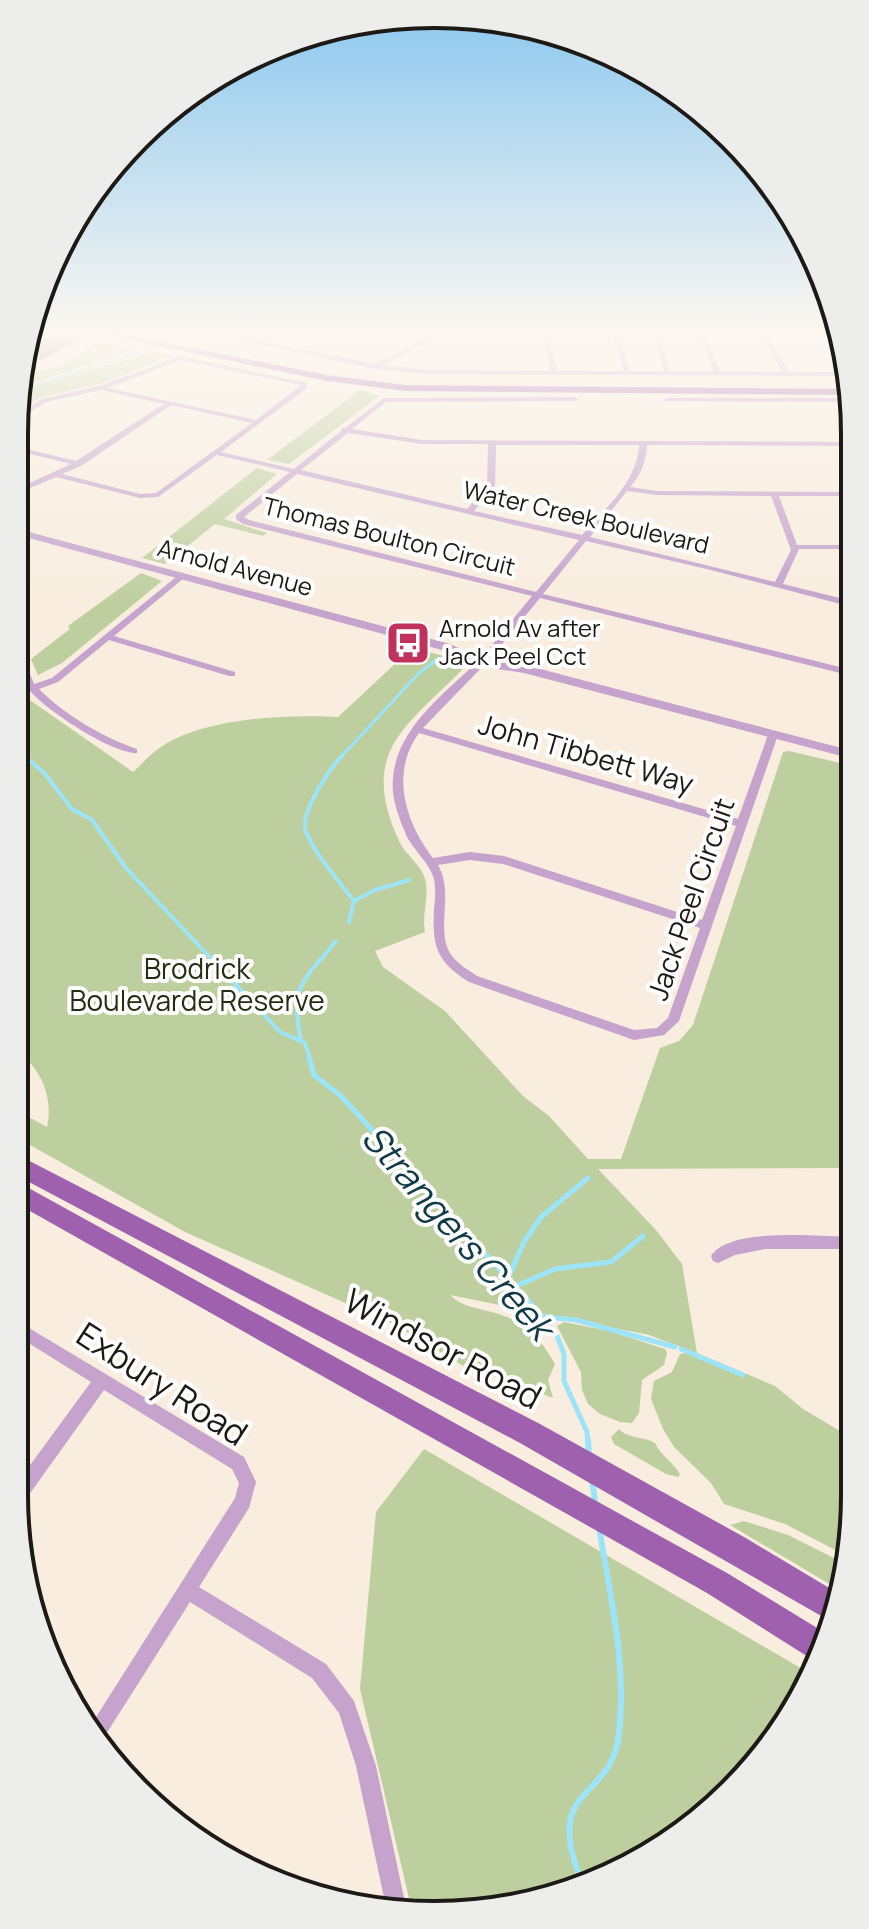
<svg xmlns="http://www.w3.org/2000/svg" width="869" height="1929" font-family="Manrope,sans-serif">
  <rect width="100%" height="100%" fill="#f8eddf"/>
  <g fill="#becf9f">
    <path d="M104,337V342L135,349L24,386L26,373L60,367Z"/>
    <path d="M153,352L172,356L100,384L42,397L19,410L22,392L35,386Z"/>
    <path d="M360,390L379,396L289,464L267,460Z"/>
    <path d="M257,468L277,474L224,519L267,533L263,536L215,524L165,564L142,558Z"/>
    <path d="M141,573L162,581L62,663L38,675L31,659L70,629L68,626Z"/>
    <path d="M412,648L460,660L464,668C406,727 358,751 399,841C405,854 419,863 424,876C431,893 421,914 425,932L375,951L383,967L445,1011L523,1096L549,1116L588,1159H621L660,1048L679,1041L693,1025L783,752L789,751L853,766L854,1168L598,1169L656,1230L682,1264L697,1353L775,1386L803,1409L855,1440V1495L843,1554L785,1524L724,1504L711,1483L674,1447L663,1429L651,1399L654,1381L672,1372L680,1354L694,1352L649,1335L450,1295C460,1305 469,1306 483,1310C523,1319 536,1331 555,1364L548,1380L553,1398C533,1393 509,1365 487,1380L395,1325L185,1232L14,1136V1109L47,1127C54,1096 40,1066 14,1049V678L27,698L133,772C142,764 151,753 161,747C204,718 287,714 338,717Z"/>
    <path d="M564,1322L609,1331L665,1349L667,1353L664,1365L642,1380L639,1413L632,1423L620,1422L600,1414L588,1404L582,1390L581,1372L557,1326Z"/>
    <path d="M619,1429C628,1439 643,1436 655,1443C660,1455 673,1462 680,1474L678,1477L666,1474L614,1444L611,1437Z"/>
    <path d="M424,1449L811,1674L750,1772L644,1859L516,1907H411L360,1689L376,1512Z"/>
    <path d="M744,1521L788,1535L842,1562L836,1588L730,1525Z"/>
  </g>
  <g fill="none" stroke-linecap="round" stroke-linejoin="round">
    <g stroke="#9de4f9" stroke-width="2">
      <path d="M199,335L205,334"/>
      <path d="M23,389L148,349"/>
    </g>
    <g stroke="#9de4f9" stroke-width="3">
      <path d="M14,746L27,758"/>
      <path d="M340,758L419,673L439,658"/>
    </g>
    <g stroke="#9de4f9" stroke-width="4">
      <path d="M25,756L45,774L72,809L92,820L126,868L280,1032L305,1043L310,1059"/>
      <path d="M342,756C330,768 302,810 305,828C309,847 341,884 354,901L349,922"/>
      <path d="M354,901L375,890L409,880"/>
      <path d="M301,1040C289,985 303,982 336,941"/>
    </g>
    <g stroke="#9de4f9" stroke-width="5">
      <path d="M309,1057L314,1075L341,1096L544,1318L557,1336L564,1354V1381L587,1432L588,1442"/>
      <path d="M507,1280L524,1242L541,1217L588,1178"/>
      <path d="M514,1287L555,1269L611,1262L643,1236"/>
      <path d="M545,1317L576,1320L675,1347"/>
      <path d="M681,1349L743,1375"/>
    </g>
    <g stroke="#9de4f9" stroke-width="6">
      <path d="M588,1440L589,1455"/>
      <path d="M592,1479L595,1502"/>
      <path d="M582,1882C541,1783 611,1804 619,1734C627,1663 610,1596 599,1527"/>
    </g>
    <g fill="#c5a3cd" fill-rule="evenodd">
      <path d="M245,334H252L246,338L375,364L435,334H442L383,365L428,370L550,371L543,334H549L557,371H624L612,334H618L630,371H664L653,334H659L670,371H714L698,334H704L720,371L782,372L761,334H767L789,372H849L850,376L428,374L374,369L239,340V338Z"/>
      <path d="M827,334H833L844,351L847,362L844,361Z"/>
      <path d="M181,356L307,383L306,389L221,452L294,469L341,431V428H345L384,398L575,397L578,399L575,401L386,402L352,429L422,440L852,442V446L647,445C646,462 641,475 630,487L657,491L852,492V496H779L797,545H852V549H799L783,584L852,601V607L707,569L586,541L543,594L852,670V676L540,598L493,655H487V651L532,596L243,524L236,519V515L290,472L217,455L158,497L140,498L56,477L14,495V490L71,464L14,450V446L76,461L164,404L101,390L46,402L27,414L19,427H15L17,418L22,412L42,399L99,386ZM181,360L301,385L256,420L108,388ZM171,405L252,423L156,493L140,494L62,474L81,466ZM348,433L422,444H488L487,486L467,509L301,470ZM496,445H639C637,482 605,509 582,535L474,511L495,486ZM297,474L579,540L536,592L249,520L244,517ZM627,491L657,495L771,496L791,550L775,582L590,537Z"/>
      <path d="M667,398H851V402L665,401L664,400Z"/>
      <path d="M181,573L184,574V578L114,636L235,672V676H229L109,640L58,682L39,689C65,715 102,737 137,749V753C112,754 40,707 26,686C17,673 14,660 14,644L19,647L34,684L52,678Z"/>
      <path d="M481,660L484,661V665L423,728L738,819L768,735L773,732L778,735L679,1021L664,1035L634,1040L469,982C437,962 432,947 434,910C435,900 436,889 434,879C429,861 411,849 405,832C398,815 391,797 393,778C397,728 444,694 478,661ZM419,733L736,826L702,920L504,856L470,852L433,858C405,822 390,773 419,733ZM470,860L503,864L700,928L668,1018L657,1028L634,1030L477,976C469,970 459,965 452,956C434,932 455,893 438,865Z"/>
      <path d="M802,1235L854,1237V1249H765L735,1255L718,1263L713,1261L711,1256C725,1234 778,1235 802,1235Z"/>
      <path d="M14,1319L244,1457L256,1482L249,1508L199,1587L326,1664L354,1701L376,1766L406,1907H386L356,1766L339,1713L312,1678L190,1602L101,1742L91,1725L235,1498L239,1483L232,1469L104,1390L21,1506L16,1508L14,1487L91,1382L14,1334Z"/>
    </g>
    <path fill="#c5a3cd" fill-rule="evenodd" d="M14,528L450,644L484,660L525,665L853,751V759L524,673L477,666L442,650L14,534Z"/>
    <g fill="#9f60ad" fill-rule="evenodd">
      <path d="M102,334H121L327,375L405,385L851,389V395L405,391L327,381Z"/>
      <path d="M14,1153L540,1424L744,1537L836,1592L830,1621L520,1443L14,1174Z"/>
      <path d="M14,1180L727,1573L827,1634L819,1662L813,1660L707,1593L14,1202Z"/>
    </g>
  </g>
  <path fill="#a291ca" d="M34,334L80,338L42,360L29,357Z"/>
  <path fill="#8476a4" d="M55,334H79L80,338L42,360L38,343Z"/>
  <path fill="#bca9eb" stroke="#8476a4" stroke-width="2" d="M34,334H55L38,343L32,342Z"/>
  <linearGradient id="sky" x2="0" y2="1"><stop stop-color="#8ac7ef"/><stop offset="0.55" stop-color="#fcf7f1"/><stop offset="1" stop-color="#fcf7f1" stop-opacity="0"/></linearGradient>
  <rect width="869" height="604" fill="url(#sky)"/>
  <defs>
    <g id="bus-square" transform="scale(2.3)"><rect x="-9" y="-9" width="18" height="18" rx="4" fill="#c0325c" stroke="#fff"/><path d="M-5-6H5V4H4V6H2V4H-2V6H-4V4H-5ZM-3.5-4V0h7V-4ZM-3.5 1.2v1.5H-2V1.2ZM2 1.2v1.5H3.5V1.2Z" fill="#fff"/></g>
  </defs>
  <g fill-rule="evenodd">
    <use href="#bus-square" x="408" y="643"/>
  </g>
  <g text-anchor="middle" stroke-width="8" stroke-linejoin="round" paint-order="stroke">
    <g font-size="24" fill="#1d1915" stroke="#fff">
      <text transform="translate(586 518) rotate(13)" y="8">Water Creek Boulevard</text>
      <text transform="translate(389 537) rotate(14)" y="8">Thomas Boulton Circuit</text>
      <text transform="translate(235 568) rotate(15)" y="8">Arnold Avenue</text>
    </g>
    <g font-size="24" fill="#1d1915" stroke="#fff" text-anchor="start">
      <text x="439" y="637">Arnold Av after<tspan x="439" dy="28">Jack Peel Cct</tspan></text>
    </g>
    <g font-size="28" fill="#1d1915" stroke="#fff">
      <text transform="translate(586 754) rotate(16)" y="10">John Tibbett Way</text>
      <text transform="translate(691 899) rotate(-71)" y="10">Jack Peel Circuit</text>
    </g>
    <g font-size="28" fill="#242d10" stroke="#fff">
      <text x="197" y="979">Brodrick<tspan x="197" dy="32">Boulevarde Reserve</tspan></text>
    </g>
    <g font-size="34" fill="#1d1915" stroke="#fff">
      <text transform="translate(443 1349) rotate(28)" y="12">Windsor Road</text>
      <text transform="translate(162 1384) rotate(33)" y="12">Exbury Road</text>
    </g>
    <g font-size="36" font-style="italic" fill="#103b46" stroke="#fff">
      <text transform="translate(458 1232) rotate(49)" y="13">Strangers Creek</text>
    </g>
  </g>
  <path d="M0 0H869V1929H0ZM434 28H435A406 406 0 0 1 841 434V1495A406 406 0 0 1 435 1901H434A406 406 0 0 1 28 1495V434A406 406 0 0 1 434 28Z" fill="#ededec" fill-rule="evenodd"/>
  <path fill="none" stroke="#1d1915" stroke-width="4" d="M434 28H435A406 406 0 0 1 841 434V1495A406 406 0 0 1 435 1901H434A406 406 0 0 1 28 1495V434A406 406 0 0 1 434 28Z"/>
</svg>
